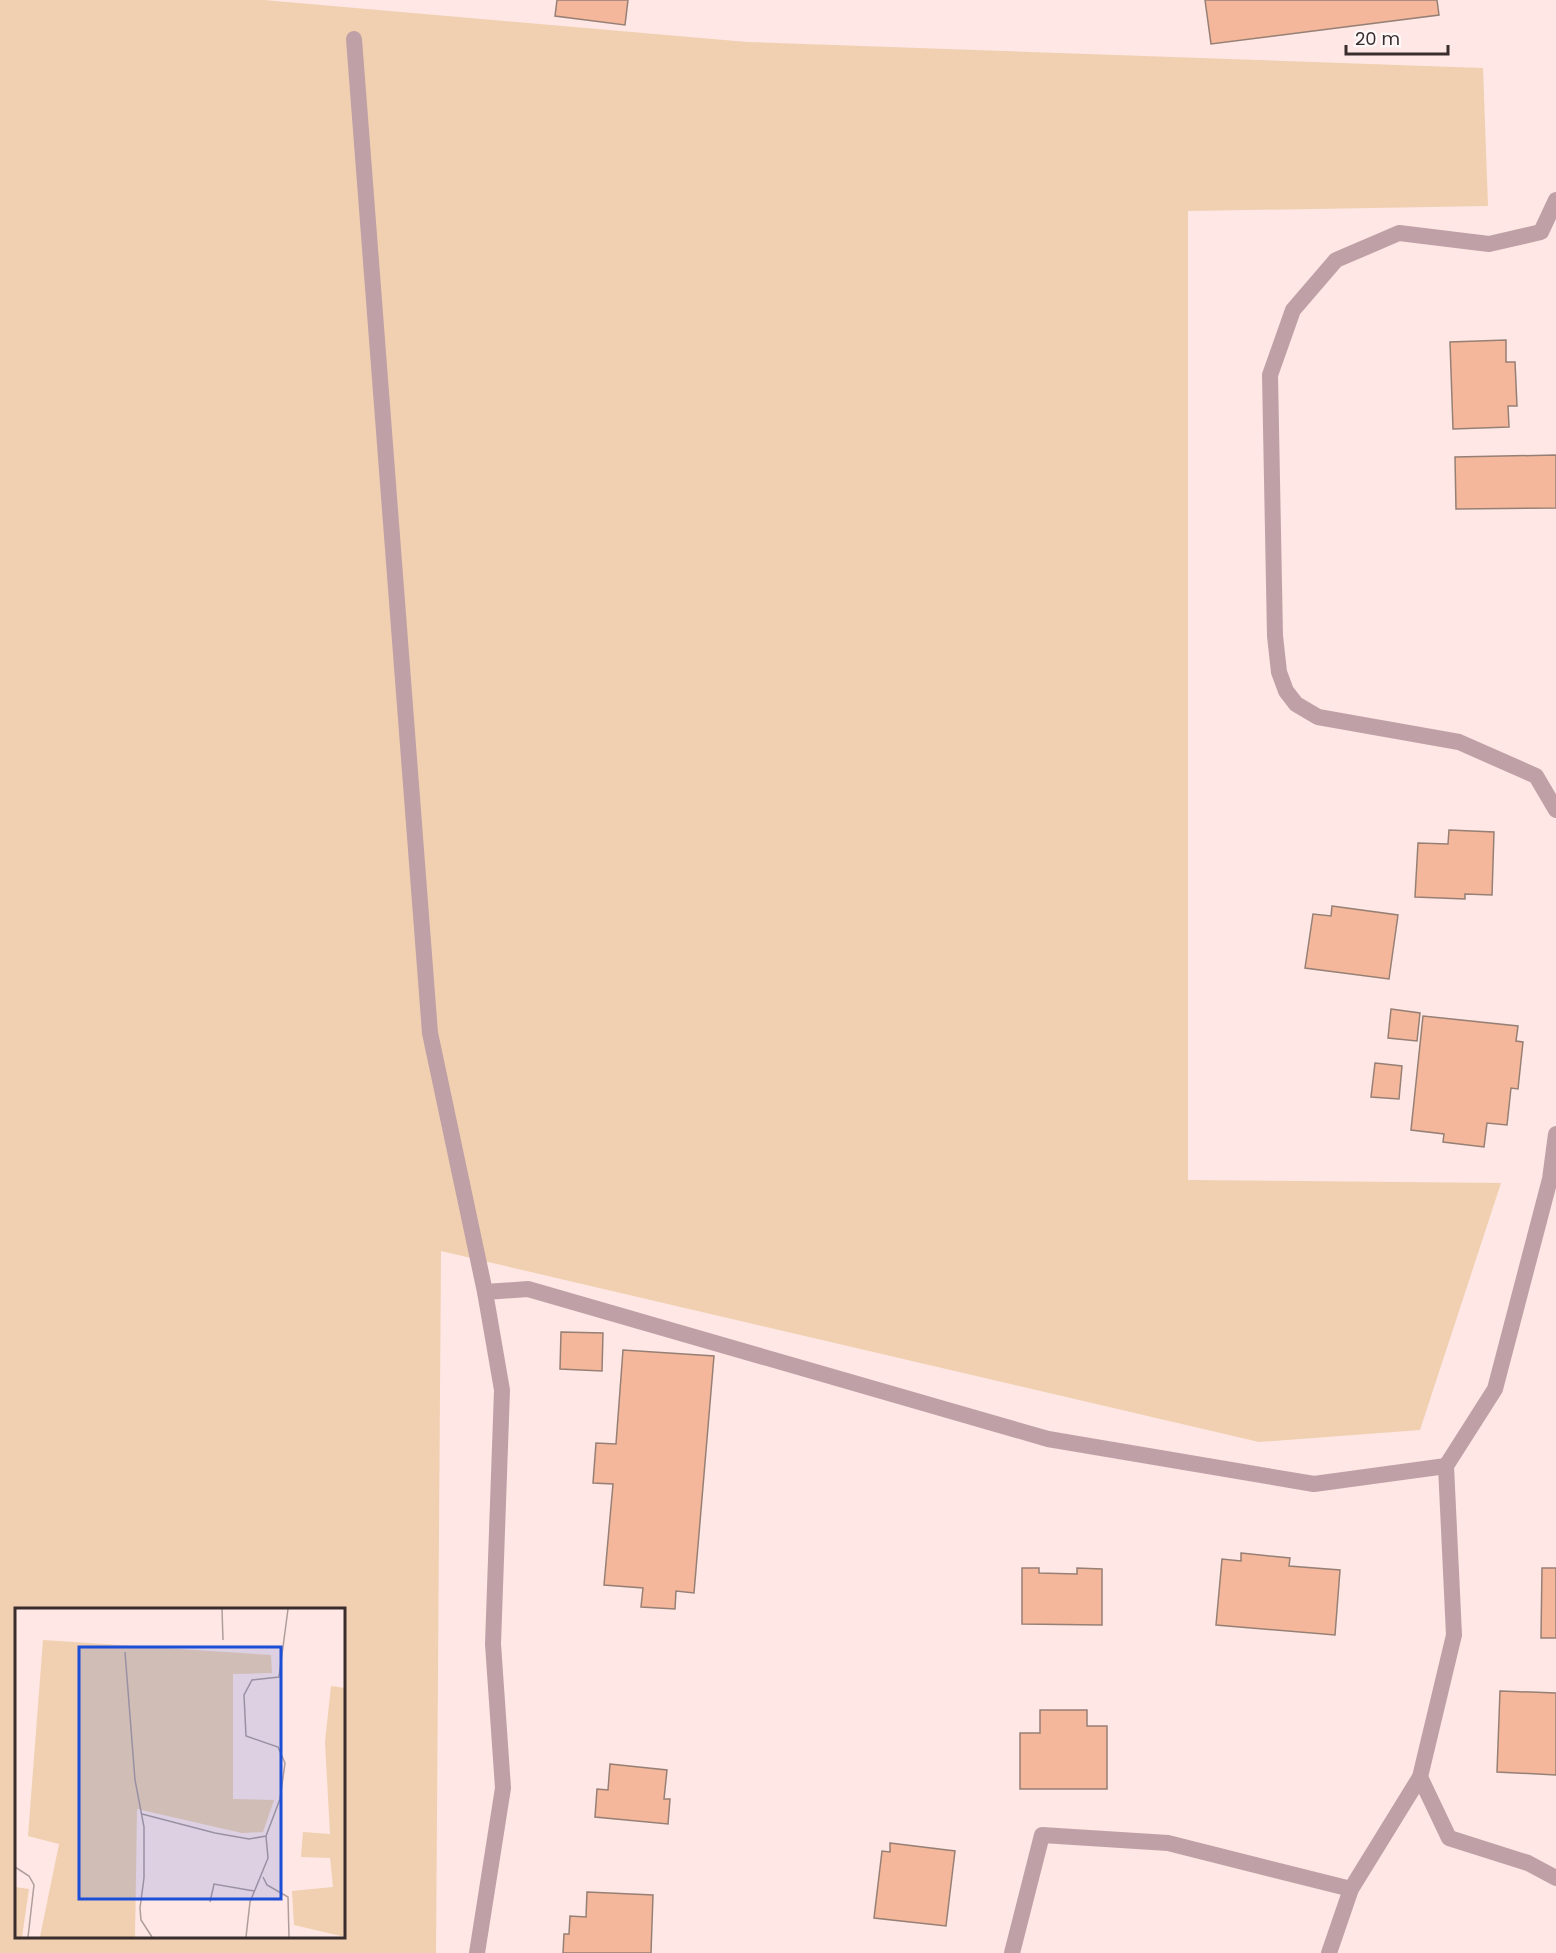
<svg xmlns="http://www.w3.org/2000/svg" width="1556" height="1953" font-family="Poppins,sans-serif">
  <rect width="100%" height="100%" fill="#fee7e4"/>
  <path fill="#f0d0b1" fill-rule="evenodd" d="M0,0H264L747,42L1483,68L1488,206L1188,211V1180L1501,1183L1420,1430L1259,1442L441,1251L436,1953H0ZM16,1610H344V1936H16Z"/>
  <g fill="#f5b79b" stroke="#968075" stroke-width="1.5">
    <path d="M557,0H628L625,25L555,16Z"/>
    <path d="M1205,0H1437L1439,15L1211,44Z"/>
    <path d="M1506,340V362H1515L1517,406H1508L1509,427L1453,429L1450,342Z"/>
    <path d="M1556,455V508L1456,509L1455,457Z"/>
    <path d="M1449,830L1494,832L1492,895L1465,894V899L1415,897L1418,843L1448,844Z"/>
    <path d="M1332,906L1398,915L1389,979L1305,968L1313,914L1331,916Z"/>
    <path d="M1391,1009L1420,1013L1417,1041L1388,1038Z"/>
    <path d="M1423,1016L1518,1026L1516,1041L1523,1042L1518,1089L1511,1088L1507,1125L1487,1123L1484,1147L1443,1142L1444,1134L1411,1130Z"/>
    <path d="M1375,1063L1402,1066L1399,1099L1371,1097Z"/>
    <path d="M561,1332L603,1333L602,1371L560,1369Z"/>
    <path d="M623,1350L714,1356L694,1593L676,1591L675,1609L641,1607L643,1588L604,1585L613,1484L593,1483L596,1443L616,1444Z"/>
    <path d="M1241,1553L1290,1558L1289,1566L1340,1570L1335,1635L1216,1625L1222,1559L1241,1561Z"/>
    <path d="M1022,1568H1039V1573L1077,1574V1568L1102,1569V1625L1022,1624Z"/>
    <path d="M1542,1568H1556V1638H1541Z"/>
    <path d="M1500,1691L1556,1693V1775L1497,1772Z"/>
    <path d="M1040,1710H1087V1726H1107V1789H1020V1733H1040Z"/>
    <path d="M610,1764L667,1770L664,1799H670L668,1824L595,1817L597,1789L608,1790Z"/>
    <path d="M890,1843L955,1851L946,1926L874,1918L882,1851L890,1852Z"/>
    <path d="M587,1892L653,1895L651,1953H563L564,1934H569L570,1916L586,1917Z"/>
  </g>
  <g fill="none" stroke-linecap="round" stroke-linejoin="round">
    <g stroke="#bfa0a6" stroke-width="16">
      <path d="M354,39L430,1033L485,1292L502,1390L493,1644L503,1788L477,1953"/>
      <path d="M1556,200L1541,232L1489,244L1399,233L1336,260L1293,310L1270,375L1275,636L1279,672L1286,691L1296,704L1318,717L1459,742L1536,776L1556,810"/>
      <path d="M485,1292L528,1289L1048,1439L1314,1484L1446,1466"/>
      <path d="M1420,1777L1449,1838L1528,1863L1556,1878"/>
      <path d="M1012,1953L1042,1835L1168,1843L1351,1889"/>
      <path d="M1329,1953L1351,1889L1420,1777L1454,1635L1446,1466L1495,1389L1550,1179L1556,1134"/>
    </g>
  </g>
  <g transform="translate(15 1608)">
    <rect width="330" height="330" fill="#fee7e4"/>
    <path d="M28,32L256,47L257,65L218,66V191L259,192L248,224L227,225L122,201L120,329H25L44,236L13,228ZM316,78L330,80V329L279,317L277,283L318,279L315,250L286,249L288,224L315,226L310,134ZM0,279L14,281L7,329H0Z" fill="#f0d0b1"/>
    <path fill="none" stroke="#af9d9b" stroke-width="1.5" d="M207,1L208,32M110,44L120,172L129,219V270L125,300L126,312L137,329M127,206L200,225L234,231L251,228M0,259L14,268L19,277L13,329M248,269L252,277L273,289L274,329M195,294L199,276L239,283M231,329L235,294L253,250L251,228L265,191L270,155L263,139L231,128L229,87L237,72L264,69L273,1"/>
    <path fill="#1d4ed8" fill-opacity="0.15" stroke="#1d4ed8" stroke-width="3" d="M64,39H266V291H64Z"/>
    <rect width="330" height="330" fill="none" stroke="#392e2d" stroke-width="3"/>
  </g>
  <path d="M1346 45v9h102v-9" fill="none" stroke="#392e2d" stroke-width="3"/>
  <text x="1355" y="45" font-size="18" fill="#392e2d" stroke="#fef8f8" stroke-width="4.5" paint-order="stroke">20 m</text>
</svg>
